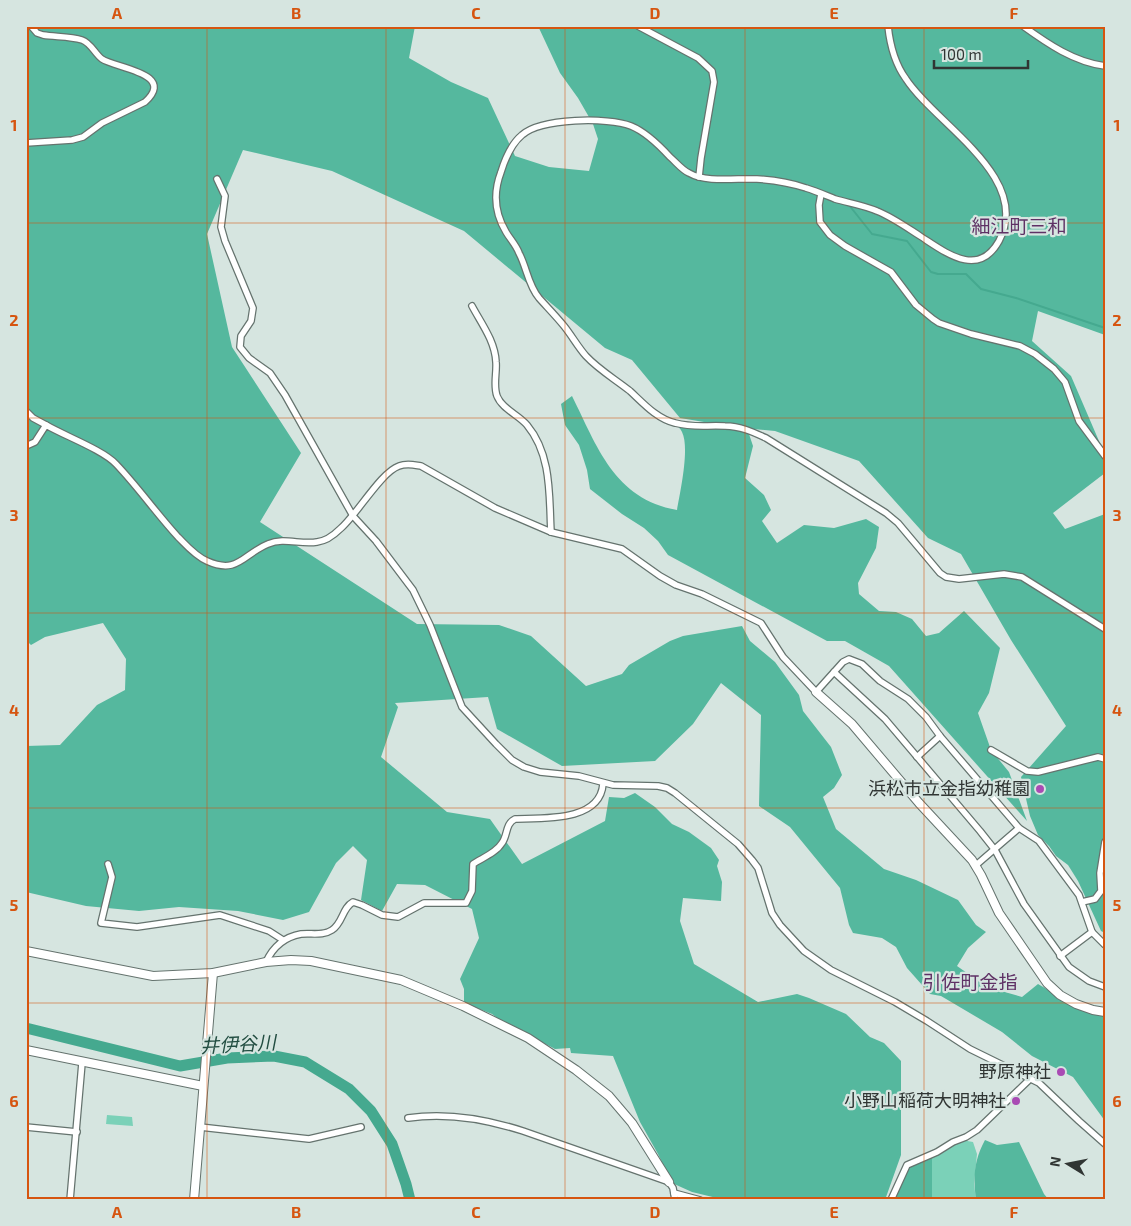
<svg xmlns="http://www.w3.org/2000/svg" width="1131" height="1226" font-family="'Exo 2','Noto Sans JP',sans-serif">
  <rect width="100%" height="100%" fill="#d6e5e0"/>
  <g fill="#7bd1b8">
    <path d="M107,1115L132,1117L133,1126L106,1124Z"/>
    <path d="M962,1140L973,1142L977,1154L974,1184L976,1200H932V1157Z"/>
  </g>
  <g fill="#55b89e">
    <path d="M26,26H415L409,58L451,82L488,98L515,156L549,167L589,171L598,139L593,124L578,98L560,73L538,26H1105V335L1038,311L1032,341L1071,376L1105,455V473L1053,513L1065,529L1105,514V933L1101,931L1078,881L1068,865L1056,856L1049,846L1038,835L1030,816L1021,777L1066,726L1011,640L961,554L928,538L859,461L775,431L733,427L749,434L753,446L745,478L764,495L771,510L762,521L777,543L804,525L834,528L866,519L879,527L876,548L858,583L859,594L879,611L896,612L912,619L926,636L939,633L964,611L1000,648L989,693L978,713L991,750L1009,772L1027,821L889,666L845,641H827L668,555L658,541L644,528L622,514L590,489L587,470L579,445L565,425L561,404L572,396C597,446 614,499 677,510C680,493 690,448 682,432C681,429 677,426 675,423L728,426L680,418L632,360L605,348L464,231L332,171L243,150L207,234L232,347L301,453L260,522L417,624L499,625L531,636L586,686L622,674L629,665L670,641L683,636L742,626L750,641L775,662L799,695L803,711L831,747L842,775L834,788L823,797L836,829L884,869L916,880L958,900L976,925L986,932L968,948L957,966L987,987L1022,997L1038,984L1079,1008L1105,1015V1121L1073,1077L1032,1056L1002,1032L941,996L930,994L907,968L896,947L882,938L853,933L849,925L840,888L790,827L759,806L761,715L721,683L693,724L655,761L562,766L497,729L488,697L395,703L398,707L381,757L447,812L490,819L522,864L605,821L609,797L624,798L635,793L655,807L672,824L689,832L711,848L719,860L717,866L722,882L721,901L683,898L680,921L694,964L758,1002L797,994L809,998L846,1014L870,1037L884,1043L901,1061V1155L885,1200H725L692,1192L672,1183L658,1154L640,1122L613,1056L571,1053L570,1048L555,1049L534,1038L514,1031L492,1014L464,1003V989L460,979L479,938L472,909L425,885L397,884L382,911L361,900L367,860L353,846L336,863L309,912L283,920L238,911L179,907L139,911L86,906L26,892V746L60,745L97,705L125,690L126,659L103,623L45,637L31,645L26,640Z"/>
    <path d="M985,1140L997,1145L1019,1142L1044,1194L1049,1200H976C973,1177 974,1160 985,1140Z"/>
    <path d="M932,1157V1200H891L907,1165Z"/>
  </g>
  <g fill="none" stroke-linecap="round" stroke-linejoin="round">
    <g stroke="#45a98f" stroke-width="2">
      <path d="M849,205L872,234L907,241L931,272L938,274H966L981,289L1016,298L1105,328"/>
      <path d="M26,1025L29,1028"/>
    </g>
    <path stroke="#45a98f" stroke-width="11" d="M26,1028L180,1066L227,1058L274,1056L305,1062L349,1089L371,1111L392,1144L406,1184L410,1200"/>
    <g stroke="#65736e" stroke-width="8">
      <g id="street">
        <path d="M638,26L698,58L712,71L714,82L701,158L699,177"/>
        <path d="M888,26C890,45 895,64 906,79C935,124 1033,177 999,241C978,279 945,252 920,236C906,227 892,217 877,211C863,205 849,203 835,199C825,195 816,191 806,188C791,183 772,180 757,179C737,178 706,183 689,173C682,170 676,162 670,157C659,145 646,132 631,126C608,117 541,118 522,135C511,144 505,159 501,172C493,193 494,212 506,232C510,239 516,245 519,253C527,268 528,285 539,298C547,307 556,316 564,326C572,336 578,347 586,356C599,370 615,379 630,391C643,403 657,419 675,423C694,428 706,425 725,426C740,426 753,432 766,438L886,513L898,523L940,573L946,577L959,579L1004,574L1022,577L1105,629"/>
        <path d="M1023,26C1048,44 1074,62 1105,66"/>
        <path d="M26,143L72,140L83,137L102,123L145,102C177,73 115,68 102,59C95,54 91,43 82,40C70,36 55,37 43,35L37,33L31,26"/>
        <path d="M217,179L225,196L221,227L225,241L253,308L251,321L241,336L240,347L249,358L270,373L285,395L353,516L376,541L413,590L430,625L462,707L496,744L512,760L524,767L540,772L579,776L613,785L658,786L667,788L675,793L738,844L752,860L758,868L772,913L780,925L804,951L831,970L895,1002L927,1021L970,1049L1039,1083L1079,1121L1105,1144"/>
        <path d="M821,194L819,205L820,222L830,235L845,246L891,272L916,305L933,319L939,323L971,334L1020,346L1035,354L1054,369L1065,382L1079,421L1105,456"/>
        <path d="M472,306C481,323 495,341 496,362C497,373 493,385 497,396C502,409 519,415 527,425C552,455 549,496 551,532"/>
        <path d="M26,411L33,418L46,425"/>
        <path d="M26,446L35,442L46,425C65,436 103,450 116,464C138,487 156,513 178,537C186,545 195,556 207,561C238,575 243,554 268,544C284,537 301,545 317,542C325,541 334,535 340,529C356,516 381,472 399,466C407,463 414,465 421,466L495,508L551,532L622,549L660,576L676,585L702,594L761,623L783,657L816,692L843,662L849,659L862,664L880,681L908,699L926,717L940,736L1019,828L1039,841L1079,895L1092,932L1105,945"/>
        <path d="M834,672L885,719L980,831L995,850L1024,904L1069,967L1089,981L1105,987"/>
        <path d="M991,750L1027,771L1038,772L1098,757L1105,759"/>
        <path d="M917,757L940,736"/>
        <path d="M108,864L112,877L101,923L137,927L220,915L269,931L283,940"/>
        <path d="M975,866L1019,828"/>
        <path d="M1082,902L1095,899L1101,891L1100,873L1105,842"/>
        <path d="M1060,956L1092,932"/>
        <path d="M266,962C273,947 284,937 301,934C312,933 323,936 332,930C343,923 342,908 353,902L362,905L382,915L398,917L424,903H466L472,891L473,864C482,858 496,853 502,843C508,835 505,824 515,819C543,818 600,822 603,784"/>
        <path d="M408,1118C448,1112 486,1119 523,1131L669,1182L673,1188L675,1200"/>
        <path d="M26,1127L77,1132"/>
        <path d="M200,1127L309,1139L361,1127"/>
        <path d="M674,1193L700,1200"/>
        <path d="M70,1200L82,1063"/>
        <path d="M891,1200L907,1165L937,1152L953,1142L966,1137L977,1130L1030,1079"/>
      </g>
    </g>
    <g stroke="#65736e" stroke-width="10">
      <g id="secondary">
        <path d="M816,692L852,724L919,803L972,860L981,875L999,913L1047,983L1060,995L1076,1004L1093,1010L1105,1012"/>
        <path d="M26,951L153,976L213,973L266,962L291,960L311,961L401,980L463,1006L528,1038L576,1070L609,1096L632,1123L669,1182"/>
        <path d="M26,1050L203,1086"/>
        <path d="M194,1200L213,973"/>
      </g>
    </g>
    <use href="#street" stroke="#fff" stroke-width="5.5"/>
    <use href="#secondary" stroke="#fff" stroke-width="8"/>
  </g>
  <path fill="none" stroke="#d65510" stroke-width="1" stroke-opacity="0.55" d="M207,26V1200M386,26V1200M565,26V1200M745,26V1200M924,26V1200M26,223H1105M26,418H1105M26,613H1105M26,808H1105M26,1003H1105"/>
  <g fill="#a94bb4" stroke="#d6e5e0" stroke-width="2">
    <circle cx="1040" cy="789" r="5"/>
    <circle cx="1061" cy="1072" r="5"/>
    <circle cx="1016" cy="1101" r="5"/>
  </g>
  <g text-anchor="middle" stroke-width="4.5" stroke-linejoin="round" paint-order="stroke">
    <g font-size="18" fill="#303533" stroke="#d6e5e0" text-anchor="end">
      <text x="1030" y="795">浜松市立金指幼稚園</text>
      <text x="1051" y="1078">野原神社</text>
      <text x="1006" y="1107">小野山稲荷大明神社</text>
    </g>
    <g font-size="19" fill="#5f3165" stroke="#d6e5e0">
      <text x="1019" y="233">細江町三和</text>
      <text x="970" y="989">引佐町金指</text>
    </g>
    <g font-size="19" font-style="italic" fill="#224d41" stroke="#d6e5e0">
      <text transform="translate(238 1044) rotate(-3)" y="7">井伊谷川</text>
    </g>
  </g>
  <rect width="1131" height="1226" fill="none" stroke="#d6e5e0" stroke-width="55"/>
  <g transform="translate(1068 1164) rotate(280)" stroke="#d6e5e0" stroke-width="4" paint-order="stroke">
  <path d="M0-4L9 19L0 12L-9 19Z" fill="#303533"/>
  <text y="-8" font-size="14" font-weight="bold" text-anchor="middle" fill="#303533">N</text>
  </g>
  <path d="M934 60v8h94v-8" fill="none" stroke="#303533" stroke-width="2.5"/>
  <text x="941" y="60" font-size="15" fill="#303533" stroke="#d6e5e0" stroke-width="4" paint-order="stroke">100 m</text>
  <rect x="28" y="28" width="1076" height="1170" fill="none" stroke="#d65510" stroke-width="2"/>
  <g font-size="16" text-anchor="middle" font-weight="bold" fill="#d65510">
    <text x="117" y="19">A</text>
    <text x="296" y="19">B</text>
    <text x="476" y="19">C</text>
    <text x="655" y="19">D</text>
    <text x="834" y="19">E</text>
    <text x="1014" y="19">F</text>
    <text x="14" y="131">1</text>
    <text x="1117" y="131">1</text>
    <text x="14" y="326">2</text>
    <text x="1117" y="326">2</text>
    <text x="14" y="521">3</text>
    <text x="1117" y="521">3</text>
    <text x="14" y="716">4</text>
    <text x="1117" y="716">4</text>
    <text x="14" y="911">5</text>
    <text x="1117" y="911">5</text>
    <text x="14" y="1107">6</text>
    <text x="1117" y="1107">6</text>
    <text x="117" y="1218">A</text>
    <text x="296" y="1218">B</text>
    <text x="476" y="1218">C</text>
    <text x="655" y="1218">D</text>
    <text x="834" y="1218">E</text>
    <text x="1014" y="1218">F</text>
  </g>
</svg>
